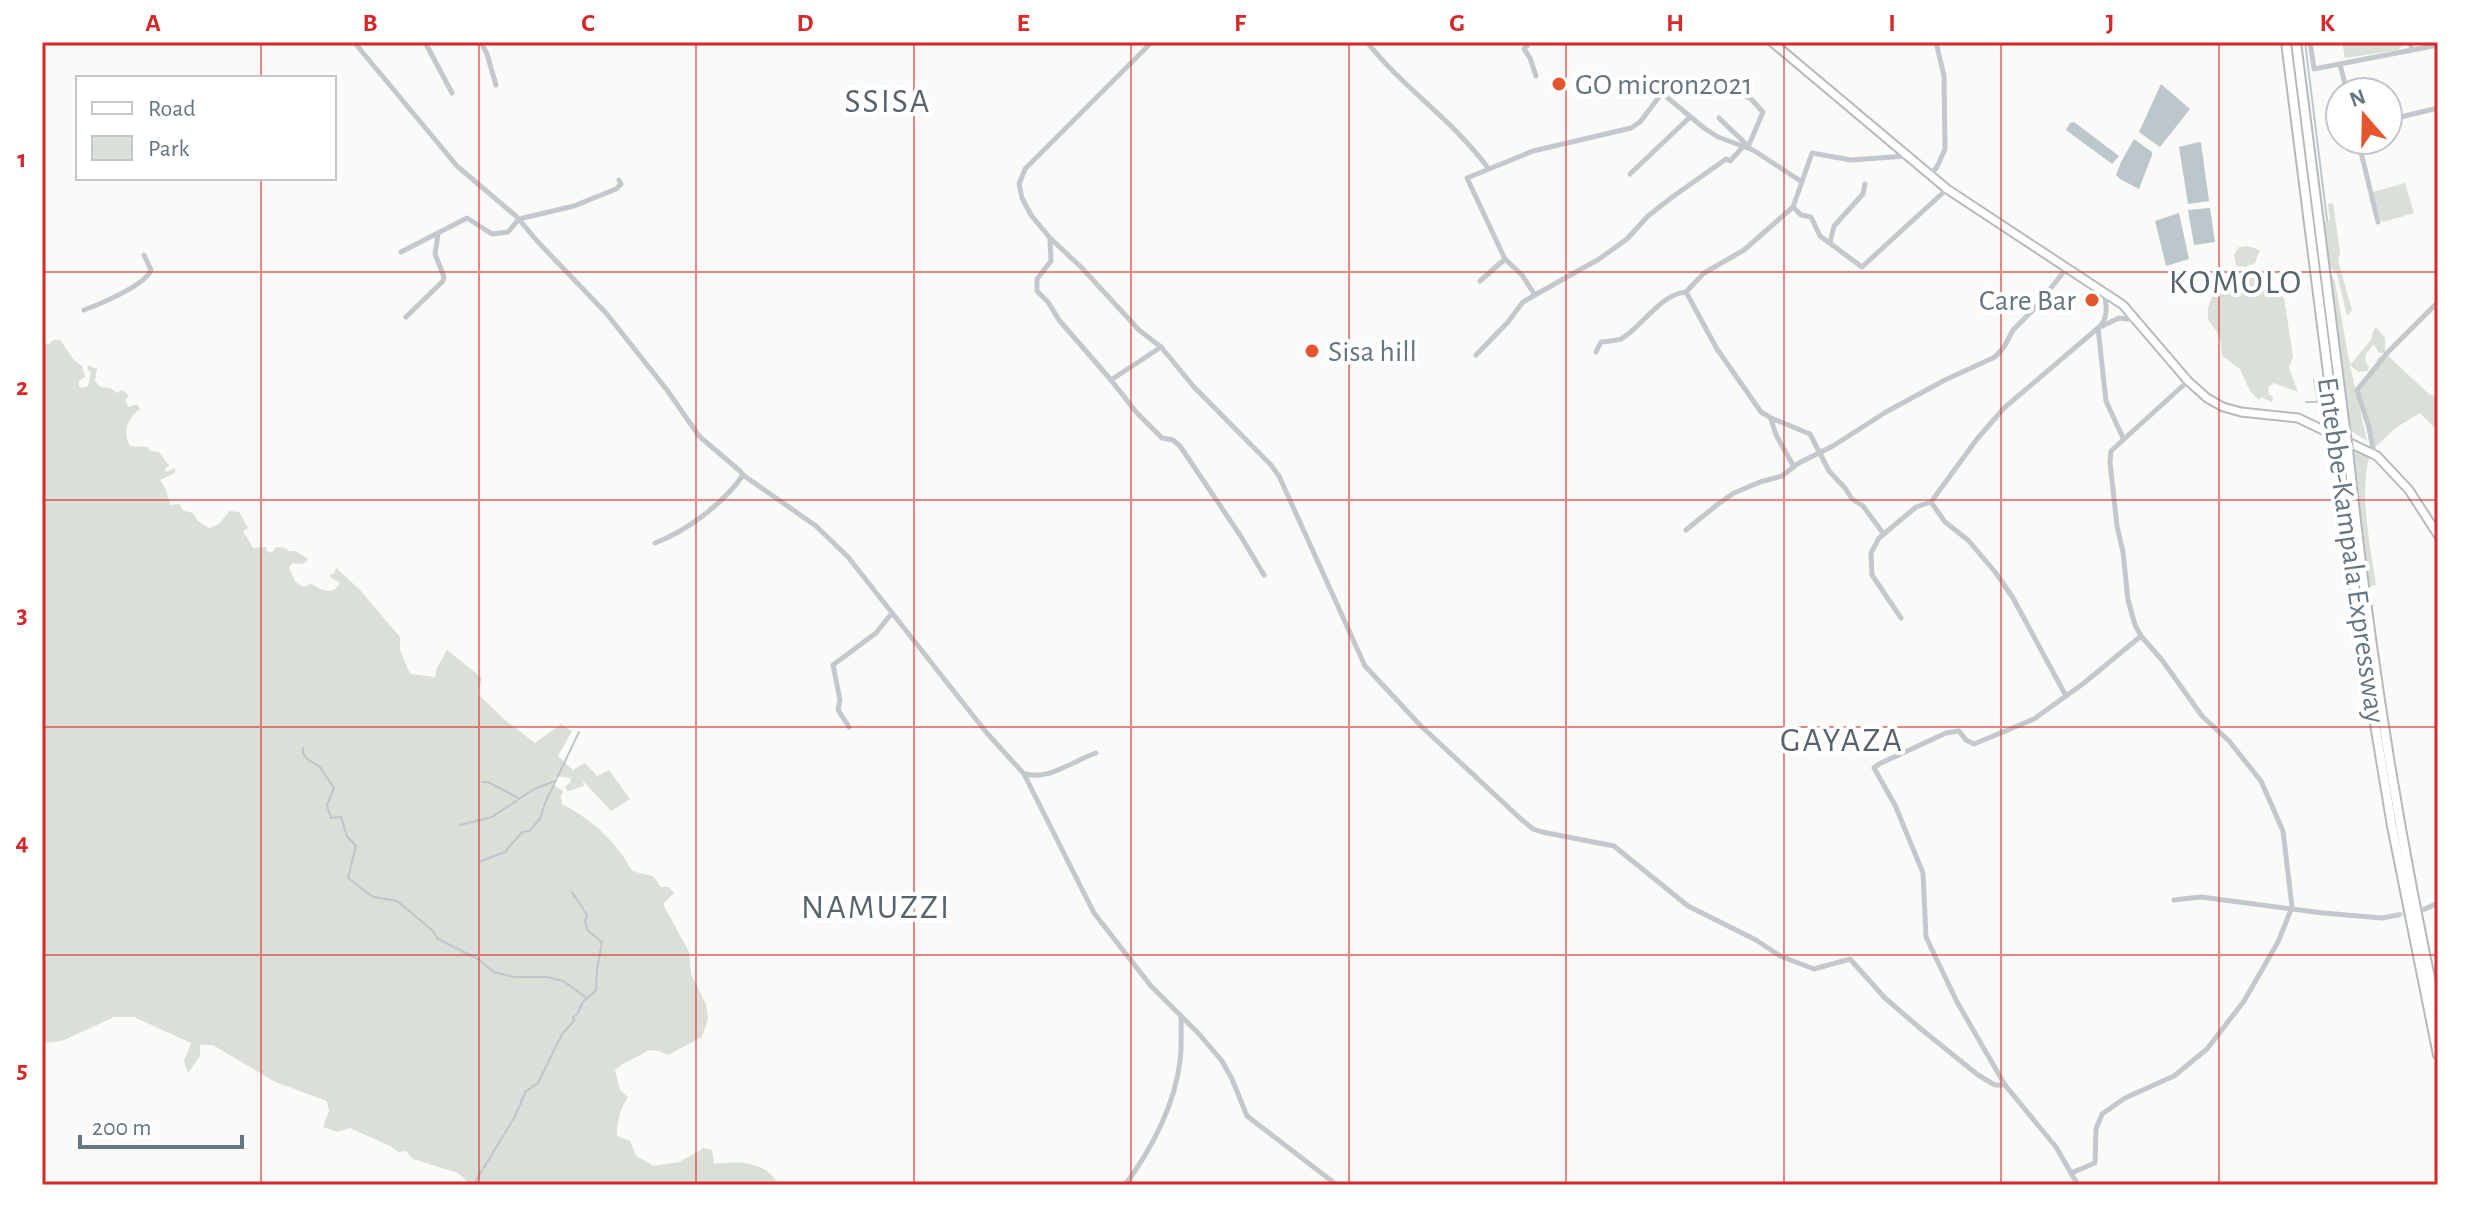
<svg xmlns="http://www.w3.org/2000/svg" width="2480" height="1227" font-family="'Alegreya Sans',sans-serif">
  <rect width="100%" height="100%" fill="#fafaf8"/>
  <g fill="#dadfd7">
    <path d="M2342,42H2403V45L2398,50L2345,58Z"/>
    <path d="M2405,183L2414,213L2383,222L2380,220L2373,192Z"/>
    <path d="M2333,203L2340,253L2338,261L2352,310L2347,316L2337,274L2330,267L2324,226V221L2330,220L2328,204Z"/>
    <path d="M2247,246L2260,250L2255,263L2245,267L2236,266L2234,254L2239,247Z"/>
    <path d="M2328,269L2335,282L2350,365L2371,340L2374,329L2377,328L2385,338V353H2379L2374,344L2366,354L2365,360L2369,367L2368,371L2358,372L2350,365L2367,441L2349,430Z"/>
    <path d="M2252,276L2270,284L2284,298L2293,356L2289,368L2298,392L2274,383L2268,387L2269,395L2273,396L2272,402L2261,397L2259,400L2250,391L2240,369L2222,356L2220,337L2208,319V308L2218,280Z"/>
    <path d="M53,340H60L74,360L82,366L85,377L79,381V386L82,388L88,386L91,373L87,368L89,365L93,368H97L95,381L100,387L110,388L117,393L122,390L129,396L125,400L129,407L137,404L140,409C127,420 122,431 130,446L148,447L150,451L159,452L169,466L165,468L166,472L175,468V473L160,480L166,490L170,505L179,504L184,511L193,513L198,521L209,528L219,524L230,511L239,512L248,528L243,531L253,548L266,547L267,551L272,553L276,547L286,548L288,551H295L308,559L303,564L293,563L289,567L295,582L304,587L311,584C322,590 334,597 340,582L331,578L330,575L334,573L336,568L359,589L400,637V650L410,674L435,677L437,668L447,650L482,678L478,694L505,720L535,743L561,724L572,731L558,756L573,770L585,763L597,776L609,770L630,799L611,811L583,781L584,786L568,791L565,787L571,782L570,778L556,776L552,784L563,791L561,796L562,804C591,819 617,842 632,871L653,876L661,887H669L674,893L663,904L689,952L691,974L706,1004L708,1019L702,1037L668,1055L659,1051L648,1050C638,1058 624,1061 615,1070L620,1090L628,1097C620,1110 617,1120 617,1136L630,1141L636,1156L654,1166L679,1162L704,1148L712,1150L714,1164C736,1161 767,1161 778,1184L782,1185H471L458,1173L413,1159L406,1151L399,1152L390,1146L350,1128L338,1132L323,1127L329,1111L327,1101L275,1082L213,1045H200V1056L188,1073L184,1061L191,1043L134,1017H114L62,1041L42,1043V344H49Z"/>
    <path d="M2381,356L2387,358L2388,356L2430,395L2437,396L2438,425L2434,427L2420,413L2397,427L2375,447L2359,389L2379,366L2377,359Z"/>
    <path d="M2350,450L2364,454L2369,459C2359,492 2371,550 2376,585L2370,586Z"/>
  </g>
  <g fill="#bbc7cb">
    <path d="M2161,84L2190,109L2160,147L2139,132Z"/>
    <path d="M2074,122L2119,156L2112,164L2066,130L2070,123Z"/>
    <path d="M2134,139L2152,152V155L2139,189L2120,179L2116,175L2121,162Z"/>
    <path d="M2199,142L2201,143L2209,201L2188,204L2179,147Z"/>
    <path d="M2210,208L2215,242L2194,245L2188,210Z"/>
    <path d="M2179,213L2189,259L2166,266L2155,221Z"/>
  </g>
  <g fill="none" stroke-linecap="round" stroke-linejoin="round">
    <g stroke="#bbc7cb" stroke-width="2">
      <path d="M2305,42L2327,220"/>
      <path d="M2306,402H2318L2314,380"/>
      <path d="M303,748V753L307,759L319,766L334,788L327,805L331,818L341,817L347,836L356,846L348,878L373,897L397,901L432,930L438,939L478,959L494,972L514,977H547L563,981L587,998"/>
      <path d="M482,782H488L518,798"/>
      <path d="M460,825L492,817L534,789L555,781"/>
      <path d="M481,861L505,852L522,832L529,831L540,819L545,803L579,732"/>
      <path d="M475,1182L514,1118L526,1091L538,1083L562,1034L574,1021L573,1017L577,1014L583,1002L596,990L597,970L602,942L588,931L585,922L587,915L572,892"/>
    </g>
    <path stroke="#d5d9db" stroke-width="5" stroke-dasharray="5 2.5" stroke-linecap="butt" d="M2398,915L2425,909"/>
    <g stroke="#b5babe" stroke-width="11">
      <path id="major" d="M1772,42L1947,189L2123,305L2188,381L2207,398L2223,407L2241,412L2298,418L2377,456L2409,490L2438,535"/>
    </g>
    <g stroke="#b4b9bd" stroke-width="12">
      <g id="highway">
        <path d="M2286,42L2334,420"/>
        <path d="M2296,42L2344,421"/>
        <path d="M2338,447L2360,634L2392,826L2438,1055"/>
        <path d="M2348,450C2368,640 2397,829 2438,1015"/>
      </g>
    </g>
    <g stroke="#c3c8cc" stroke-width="5">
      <path d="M354,42L457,166L517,217L537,241L606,313L667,390L699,436L740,471L743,475L816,526L848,557L986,732L1024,774L1094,913L1151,986L1199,1034L1222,1061L1232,1079L1247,1116L1337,1185"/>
      <path d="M425,42L452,93"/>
      <path d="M481,42L487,54L496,85"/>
      <path d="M1152,42L1025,169L1019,184L1022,198L1031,215L1050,238L1081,267L1139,330L1161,347L1194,387L1271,465L1279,476L1365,666L1421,726L1522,820L1533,829L1542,832L1614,846L1688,906L1756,940L1780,956L1814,969L1850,959L1885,998L1921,1029L1978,1075L1995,1085H2005L2056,1147L2078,1185"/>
      <path d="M1367,42C1403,88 1453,120 1488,168"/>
      <path d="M1530,42L1524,49L1530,58L1536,76"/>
      <path d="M2310,42L2314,69L2438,45"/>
      <path d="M2410,42L2412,50"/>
      <path d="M2340,64L2347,92"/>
      <path d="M1741,93L1751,99L1763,112L1748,147"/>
      <path d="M1719,118L1749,147"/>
      <path d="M2388,120L2438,108"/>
      <path d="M2358,140L2378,222"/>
      <path d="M1630,174L1690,117"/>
      <path d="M1930,175L1937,167L1945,149L1944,76L1936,42"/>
      <path d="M1793,207L1801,215L1811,217L1820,236L1862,267L1947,189"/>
      <path d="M1050,239L1051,261L1037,279V291L1048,302L1059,320L1111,380L1136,412L1162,438L1173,440L1180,446L1240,535L1264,575"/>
      <path d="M1830,243L1834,226L1863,194L1865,184"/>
      <path d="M401,252L467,218L492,234L508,232L519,219L574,206L616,189L621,184L619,180"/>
      <path d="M1480,281L1505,259"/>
      <path d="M1686,292L1717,349L1761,412L1771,418L1810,434L1829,471L1845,488L1852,499L1863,506L1883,533"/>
      <path d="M2104,294C2107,305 2108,320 2098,328L2106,401L2123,438"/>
      <path d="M1535,295L1599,259L1627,239L1648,216L1671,198L1726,159L1730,161L1742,148"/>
      <path d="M84,310C100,304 146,285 151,270L144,255"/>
      <path d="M406,317L443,281L444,277L435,254L438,234"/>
      <path d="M1596,352L1601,342C1607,341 1616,341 1621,339C1641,328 1660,294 1686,292L1704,273L1744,250L1793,207L1812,153L1851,160L1906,156"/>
      <path d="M1476,355L1508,322L1523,302L1535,295L1522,275L1505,259L1467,178L1533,151L1631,128L1640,122L1662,93L1704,128L1718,137L1753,150L1802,182"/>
      <path d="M1111,380L1161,347"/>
      <path d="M1771,419L1776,435L1794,467"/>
      <path d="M2374,454L2369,428L2357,390L2388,352L2438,302"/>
      <path d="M1931,502L1945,522L1968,540L1996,573L2013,598L2066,696"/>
      <path d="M1686,530L1718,504L1734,493L1760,482L1782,476L1797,464L1833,446L1886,412L1945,380L1995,357L2004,347L2013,330L2033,310L2067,268"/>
      <path d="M655,543C687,531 724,503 743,475"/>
      <path d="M1901,618L1872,575L1871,553L1879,538L1916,507L1931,502L1977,439L2004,408L2098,328L2119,318L2136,320"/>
      <path d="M849,727L838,710L840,700L833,665L876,633L892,613"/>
      <path d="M1025,774C1051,780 1072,761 1096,753"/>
      <path d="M2174,900L2201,897L2323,913L2382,918L2398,915"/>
      <path d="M2425,909L2438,903"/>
      <path d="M2005,1085L1957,1002L1926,937L1923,873L1895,805L1874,768L1879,764L1946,733L1959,731L1966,740L1974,744L2034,719L2084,683L2141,636"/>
      <path d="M2071,1173L2095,1163L2096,1129L2102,1114L2125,1098L2174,1076L2207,1049L2244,1001L2278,942L2292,907L2283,831L2261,781L2229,741L2202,716L2162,660L2141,636L2135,625L2128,600L2123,552L2117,526L2110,462L2111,451L2188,381"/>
      <path d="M1125,1185C1151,1150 1175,1105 1180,1061C1182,1046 1181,1031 1181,1017"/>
    </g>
    <use href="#major" stroke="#fff" stroke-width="7"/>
    <use href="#highway" stroke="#fff" stroke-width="8"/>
    <g stroke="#b4b9bd" stroke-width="12" stroke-linecap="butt">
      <g id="highway-bridge">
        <path d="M2334,420L2338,447"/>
        <path d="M2344,421L2348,450"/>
      </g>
    </g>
    <use href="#highway-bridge" stroke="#fff" stroke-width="8"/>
  </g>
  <path fill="none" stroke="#d62828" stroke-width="2" stroke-opacity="0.55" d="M261,42V78M479,42V1185M696,42V1185M914,42V1185M1131,42V1185M1349,42V1185M1566,42V1185M1784,42V1185M2001,42V1185M2219,42V1185M261,178V1185M42,272H2438M42,500H2438M42,727H2438M42,955H2438"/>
  <g fill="#e4572e" stroke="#fff" stroke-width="3">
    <circle cx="1559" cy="84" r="8"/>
    <circle cx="2092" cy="300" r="8"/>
    <circle cx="1312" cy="351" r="8"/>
  </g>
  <g text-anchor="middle" stroke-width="8" stroke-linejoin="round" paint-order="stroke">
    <g font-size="30" fill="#657683" stroke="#fff" text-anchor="start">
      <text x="1575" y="94">GO micron2021</text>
      <text x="2076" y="310" text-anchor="end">Care Bar</text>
      <text x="1328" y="361">Sisa hill</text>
    </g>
    <g font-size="30" fill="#657683" stroke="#fff">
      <text transform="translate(2352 550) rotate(82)" y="10">Entebbe-Kampala Expressway</text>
    </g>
    <g font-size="34" letter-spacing="2" fill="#57646e" stroke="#fff">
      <text x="888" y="112">SSISA</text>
      <text x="2236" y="293">KOMOLO</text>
      <text x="1842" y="751">GAYAZA</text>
      <text x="876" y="918">NAMUZZI</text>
    </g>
  </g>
  <rect width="2480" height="1227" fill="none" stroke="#ffffff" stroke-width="88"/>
  <rect x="76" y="76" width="260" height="104" fill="#ffffff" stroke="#c1c8cd" stroke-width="2"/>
  <rect x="92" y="102" width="40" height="12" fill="#ffffff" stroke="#c1c8cd" stroke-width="2"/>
  <text x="148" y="116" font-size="24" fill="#657683">Road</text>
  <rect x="92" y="136" width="40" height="24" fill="#dadfd7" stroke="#c1c8cd" stroke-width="2"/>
  <text x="148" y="156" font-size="24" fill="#657683">Park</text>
  <g transform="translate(2364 116) rotate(340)"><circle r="38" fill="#ffffff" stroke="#c1c8cd" stroke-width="2"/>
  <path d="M0-6L14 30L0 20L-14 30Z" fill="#e4572e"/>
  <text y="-12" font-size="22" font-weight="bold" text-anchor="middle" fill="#657683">N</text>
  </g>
  <path d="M80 1135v12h162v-12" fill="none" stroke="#657683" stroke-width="4"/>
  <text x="92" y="1135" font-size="24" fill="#657683" stroke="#ffffff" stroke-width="6" paint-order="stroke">200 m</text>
  <rect x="44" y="44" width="2392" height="1139" fill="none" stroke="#d62828" stroke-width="3"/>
  <g font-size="26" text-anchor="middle" font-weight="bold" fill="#d62828">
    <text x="153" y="31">A</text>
    <text x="370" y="31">B</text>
    <text x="588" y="31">C</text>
    <text x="805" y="31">D</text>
    <text x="1023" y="31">E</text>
    <text x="1240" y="31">F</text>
    <text x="1457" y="31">G</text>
    <text x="1675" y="31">H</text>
    <text x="1892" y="31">I</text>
    <text x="2110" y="31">J</text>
    <text x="2327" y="31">K</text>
    <text x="22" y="167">1</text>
    <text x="22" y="395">2</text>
    <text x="22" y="623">3</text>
    <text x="22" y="850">4</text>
    <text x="22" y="1078">5</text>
  </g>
</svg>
